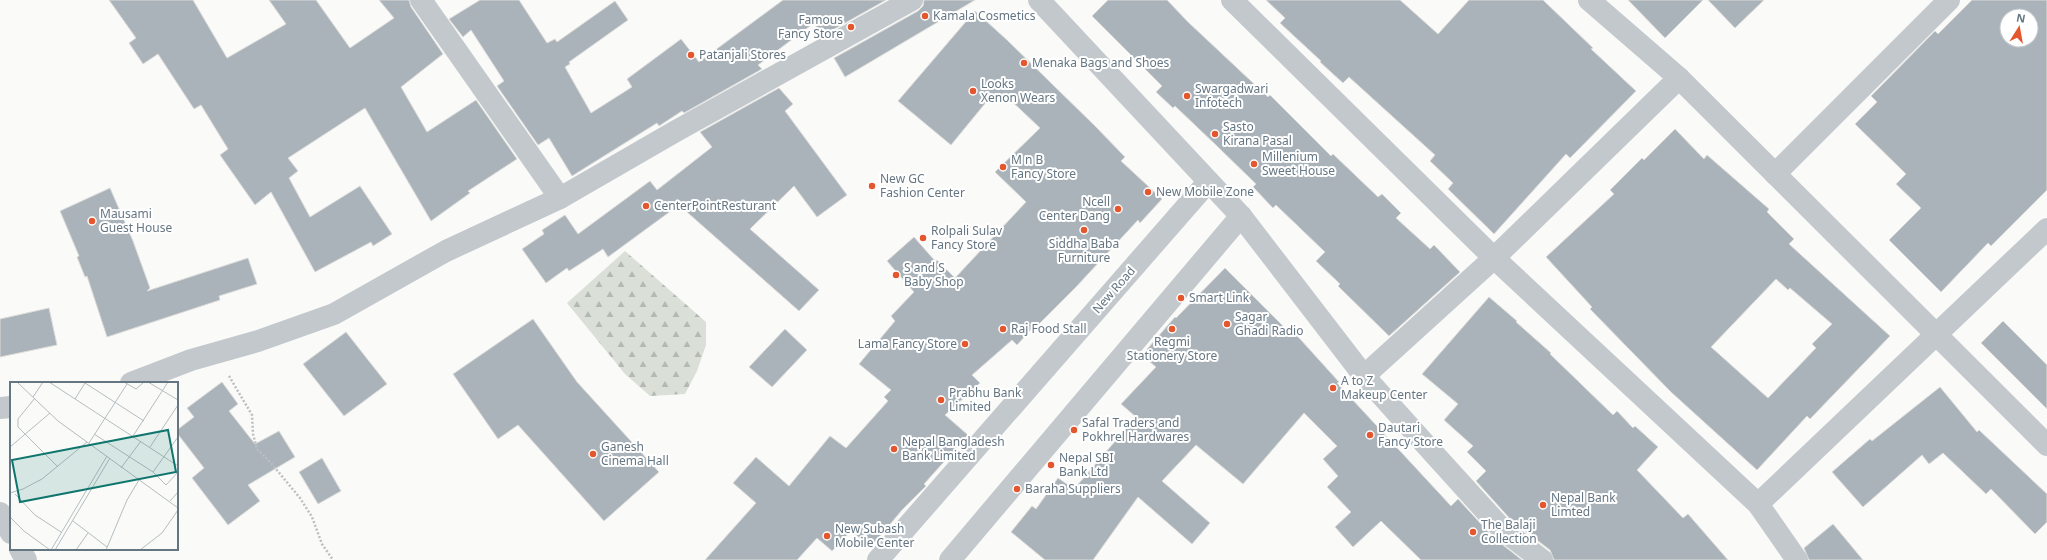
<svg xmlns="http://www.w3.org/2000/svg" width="2047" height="560" font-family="'Noto Sans',sans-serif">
  <defs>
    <pattern id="forest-firs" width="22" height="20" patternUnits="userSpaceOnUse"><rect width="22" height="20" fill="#dadfd7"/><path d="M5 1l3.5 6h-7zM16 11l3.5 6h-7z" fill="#b4b9b4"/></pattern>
  </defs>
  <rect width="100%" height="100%" fill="#fafaf8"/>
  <path fill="url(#forest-firs)" d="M625,251L706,322V345L697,371L685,394L650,396L625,374L567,303Z"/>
  <g fill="#aab3b9" stroke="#dcdcda" fill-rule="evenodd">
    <path d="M109,0H193L227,58L286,24L269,0H316L350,48L394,18L379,0H409L411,7L443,54L401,87L427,132L476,100L517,159L468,191L470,193L431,221L365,108L288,158L298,171L289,178L310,217L360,186L392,234L373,246L371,242L315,272L271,192L255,205L220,155L228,149L201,105L194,109L158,54L143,64L129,43L136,38Z"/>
    <path d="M480,0H519L547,43L555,39L557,42L615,1L628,20L569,62L570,64L565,67L591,113L632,87L627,79L681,39L699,62L783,0H886L822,36L814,23L758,65L762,69L684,113L682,111L659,126L657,123L572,176L549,138L538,145L497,86L504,81L471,30L463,37L449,19Z"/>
    <path d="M924,0H975L845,77L834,58L918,11L923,6Z"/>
    <path d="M1108,0H1167L1188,22L1268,97L1270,95L1331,156L1333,154L1378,197L1382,194L1401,213L1396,218L1430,249L1434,245L1460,272L1389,336L1338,286L1340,284L1316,261L1325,252L1276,205L1273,208L1253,187L1256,184L1217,146L1175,106L1173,108L1156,92L1162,86L1092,16Z"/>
    <path d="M1266,0H1400L1438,34L1469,0H1543L1593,48L1591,49L1636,91L1570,158L1566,154L1494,234L1448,189L1453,183L1430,161L1435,155L1349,77L1343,83L1320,62L1321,61L1280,23L1285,18Z"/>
    <path d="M1628,0H1703L1665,38Z"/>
    <path d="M1708,0H1764L1735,28Z"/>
    <path d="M1972,0H2047V190L1991,246L1988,243L1941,292L1889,240L1921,208L1896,184L1906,174L1855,124L1877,102L1871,96L1935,31L1938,34ZM2007,16H2031V40H2007Z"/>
    <path d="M975,11L1007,40L1094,125L1125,157L1121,161L1162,199L1140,223L1138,220L1076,287L1038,325L1036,324L1017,345L1012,340L972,375L980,383L945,415L968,435L924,484L926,486L902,510L871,547L851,531L832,551L817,538L797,560H705L756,503L733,483L756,457L789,486L830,436L846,448L888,401L884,397L891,390L859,364L895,321L891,316L914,292L887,261L914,237L936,262L937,260L955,278L1026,202L995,172L1040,128L1003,93L996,100L992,95L951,145L898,101Z"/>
    <path d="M779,88L793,104L785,111L847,195L817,217L794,186L750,229L819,290L799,311L679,205L608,257L603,249L569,271L567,268L546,283L522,249L544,234L542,230L565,215L578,234L650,181L657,190L712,147L700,132Z"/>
    <path d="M1675,129L1704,159L1707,155L1769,209L1767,212L1794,239L1789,244L1890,336L1810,419L1807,416L1757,470L1671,392L1590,309L1592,307L1546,257L1614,194L1610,190L1642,158L1644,160ZM1776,279L1788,290L1790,288L1832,324L1812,344L1816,348L1768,398L1711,347Z"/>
    <path d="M110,188L133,241L150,288L147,291L248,258L257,284L219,296L220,300L107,337L87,276L85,277L77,257L79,256L60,211Z"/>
    <path d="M1225,268L1288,331L1291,329L1339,382L1337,383L1451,506L1458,499L1494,538L1522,560H1421L1381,521L1353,547L1335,527L1351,512L1327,487L1338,476L1323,459L1337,446L1304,413L1243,484L1196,445L1162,481L1210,523L1192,544L1138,497L1093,560H1045L1011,532L1032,506L1036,509L1058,478L1074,489L1136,417L1121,404L1156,367L1142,355L1175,317L1176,318Z"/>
    <path d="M1489,297L1517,321L1516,322L1551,353L1550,354L1613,415L1617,411L1633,428L1635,426L1658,447L1637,470L1683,518L1688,514L1728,560H1554L1550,550L1512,521L1476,481L1486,471L1467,452L1473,446L1444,420L1458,404L1422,374Z"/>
    <path d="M49,308L57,345L0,357V319Z"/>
    <path d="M533,319L577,382L659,472L604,521L518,425L498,439L453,374Z"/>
    <path d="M2003,321L2047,365V409L1981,343Z"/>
    <path d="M785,329L807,350L772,387L749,367Z"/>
    <path d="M346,332L387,384L344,416L303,364Z"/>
    <path d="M222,382L238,404L229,411L255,444L279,431L295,457L248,485L260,501L228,525L192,478L204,468L177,433V430L194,417L187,408Z"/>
    <path d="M1940,387L1977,432L1979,430L2047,494V522L2035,534L1991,489L1986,494L1943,453L1929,464L1922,455L1863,507L1832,472L1870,439L1872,441Z"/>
    <path d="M322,458L341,491L318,504L299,472Z"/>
    <path d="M1833,524L1863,560H1809L1804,548Z"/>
  </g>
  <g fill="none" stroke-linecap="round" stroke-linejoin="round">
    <path stroke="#bbbfc2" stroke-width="2.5" stroke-dasharray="2 2" stroke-linecap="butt" d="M229,376L252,415L253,434L257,449L271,463L300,498L312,517L322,544L333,560"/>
    <g stroke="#c3c8cc" stroke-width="22">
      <path d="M421,0L560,198"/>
      <path d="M1039,0L1241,216L1364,376L1435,455L1503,530L1542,560"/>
      <path d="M1232,0L1494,258L1758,504L2047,229"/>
      <path d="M1589,0L1679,78L2047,445"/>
      <path d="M1775,174L1949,0"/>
      <path d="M1364,376L1494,258L1679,78"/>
      <path d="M131,383L191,360L258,341L334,314L446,251L560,198L676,131L912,0"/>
      <path d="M0,408L11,407"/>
      <path d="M1758,504L1797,560"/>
      <path d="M0,513L11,533"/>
      <path d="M20,549L26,560"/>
      <path d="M878,560L1208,182"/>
      <path d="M950,560L1241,216"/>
    </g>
  </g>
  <g fill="#e4572e" stroke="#fff" stroke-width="1.5">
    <circle cx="925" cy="16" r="4"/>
    <circle cx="851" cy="27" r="4"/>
    <circle cx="691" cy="55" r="4"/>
    <circle cx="1024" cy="63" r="4"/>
    <circle cx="973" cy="91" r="4"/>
    <circle cx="1187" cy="96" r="4"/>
    <circle cx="1215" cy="134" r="4"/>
    <circle cx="1254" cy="164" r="4"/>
    <circle cx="1003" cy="167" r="4"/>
    <circle cx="872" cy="186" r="4"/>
    <circle cx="1148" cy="192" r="4"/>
    <circle cx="646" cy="206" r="4"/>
    <circle cx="1118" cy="209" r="4"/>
    <circle cx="92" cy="221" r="4"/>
    <circle cx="1084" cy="230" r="4"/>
    <circle cx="923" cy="238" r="4"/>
    <circle cx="896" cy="275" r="4"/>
    <circle cx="1181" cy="298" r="4"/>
    <circle cx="1227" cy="324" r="4"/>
    <circle cx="1003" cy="329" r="4"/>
    <circle cx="1172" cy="329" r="4"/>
    <circle cx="965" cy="344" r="4"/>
    <circle cx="1333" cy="388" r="4"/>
    <circle cx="941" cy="400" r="4"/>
    <circle cx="1074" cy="430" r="4"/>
    <circle cx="1370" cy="435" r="4"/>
    <circle cx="894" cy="449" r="4"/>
    <circle cx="593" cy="454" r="4"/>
    <circle cx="1051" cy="465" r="4"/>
    <circle cx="1017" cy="489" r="4"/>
    <circle cx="1543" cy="505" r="4"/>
    <circle cx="1473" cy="532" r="4"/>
    <circle cx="827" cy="536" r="4"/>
  </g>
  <g text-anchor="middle" stroke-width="4" stroke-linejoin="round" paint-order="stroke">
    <g font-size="12" fill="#657683" stroke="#fff" text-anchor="start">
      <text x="933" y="20">Kamala Cosmetics</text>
      <text x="843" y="24" text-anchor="end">Famous<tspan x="843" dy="14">Fancy Store</tspan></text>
      <text x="699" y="59">Patanjali Stores</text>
      <text x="1032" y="67">Menaka Bags and Shoes</text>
      <text x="981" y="88">Looks<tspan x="981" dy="14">Xenon Wears</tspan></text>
      <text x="1195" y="93">Swargadwari<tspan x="1195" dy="14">Infotech</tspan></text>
      <text x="1223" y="131">Sasto<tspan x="1223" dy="14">Kirana Pasal</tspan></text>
      <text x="1262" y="161">Millenium<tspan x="1262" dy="14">Sweet House</tspan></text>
      <text x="1011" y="164">M n B<tspan x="1011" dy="14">Fancy Store</tspan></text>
      <text x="880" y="183">New GC<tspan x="880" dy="14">Fashion Center</tspan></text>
      <text x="1156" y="196">New Mobile Zone</text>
      <text x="1110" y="206" text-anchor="end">Ncell<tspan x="1110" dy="14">Center Dang</tspan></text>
      <text x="654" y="210">CenterPointResturant</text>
      <text x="100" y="218">Mausami<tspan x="100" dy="14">Guest House</tspan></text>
      <text x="931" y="235">Rolpali Sulav<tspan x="931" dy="14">Fancy Store</tspan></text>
      <text x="1084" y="248" text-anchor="middle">Siddha Baba<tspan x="1084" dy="14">Furniture</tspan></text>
      <text x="904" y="272">S and S<tspan x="904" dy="14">Baby Shop</tspan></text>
      <text x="1189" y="302">Smart Link</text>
      <text x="1235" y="321">Sagar<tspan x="1235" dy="14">Ghadi Radio</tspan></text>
      <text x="1011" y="333">Raj Food Stall</text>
      <text x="1172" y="346" text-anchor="middle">Regmi<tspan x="1172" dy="14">Stationery Store</tspan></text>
      <text x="957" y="348" text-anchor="end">Lama Fancy Store</text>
      <text x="1341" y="385">A to Z<tspan x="1341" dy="14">Makeup Center</tspan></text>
      <text x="949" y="397">Prabhu Bank<tspan x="949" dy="14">Limited</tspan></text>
      <text x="1082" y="427">Safal Traders and<tspan x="1082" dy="14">Pokhrel Hardwares</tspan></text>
      <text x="1378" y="432">Dautari<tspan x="1378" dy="14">Fancy Store</tspan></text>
      <text x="902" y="446">Nepal Bangladesh<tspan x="902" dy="14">Bank Limited</tspan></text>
      <text x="601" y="451">Ganesh<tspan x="601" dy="14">Cinema Hall</tspan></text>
      <text x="1059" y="462">Nepal SBI<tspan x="1059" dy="14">Bank Ltd</tspan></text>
      <text x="1025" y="493">Baraha Suppliers</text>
      <text x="1551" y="502">Nepal Bank<tspan x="1551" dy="14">Limted</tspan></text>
      <text x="1481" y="529">The Balaji<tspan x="1481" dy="14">Collection</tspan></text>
      <text x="835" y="533">New Subash<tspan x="835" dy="14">Mobile Center</tspan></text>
    </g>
    <g font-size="12" fill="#657683" stroke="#fff">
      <text transform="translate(1114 290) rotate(-49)" y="4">New Road</text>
    </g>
  </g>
  <g transform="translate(10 382)">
    <rect width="168" height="168" fill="#fafaf8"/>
    <path fill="none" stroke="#b5bdc2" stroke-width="1" d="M7,0L48,39L168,126M39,0L168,84M114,0L126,7L134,0M138,0L168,18M75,1L134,39M23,15L33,0M25,16L8,37V45L48,85M65,17L75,1M84,52L143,90L168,55M123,54L158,0M79,61L117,2M0,65L40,31M140,65L168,23M111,86L131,59M143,90L156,103L168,90M0,111L13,107L32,97L77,60M5,112L25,133L51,150M160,119L168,110M0,135L14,149L40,168M63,139L97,165M41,168L97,74M45,168L100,76M66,168L78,151M96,168L117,118L129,98M130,168L152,151L168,128"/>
    <path fill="#0f766e" fill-opacity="0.15" stroke="#0f766e" stroke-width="2" d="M158,48L166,90L10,120L2,78Z"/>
    <rect width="168" height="168" fill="none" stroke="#657683" stroke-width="2"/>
  </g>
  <g transform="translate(2019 28) rotate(11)"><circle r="19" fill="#ffffff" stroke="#c1c8cd"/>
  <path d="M0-3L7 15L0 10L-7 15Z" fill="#e4572e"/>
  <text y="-6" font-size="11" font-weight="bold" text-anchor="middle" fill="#657683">N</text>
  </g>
</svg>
